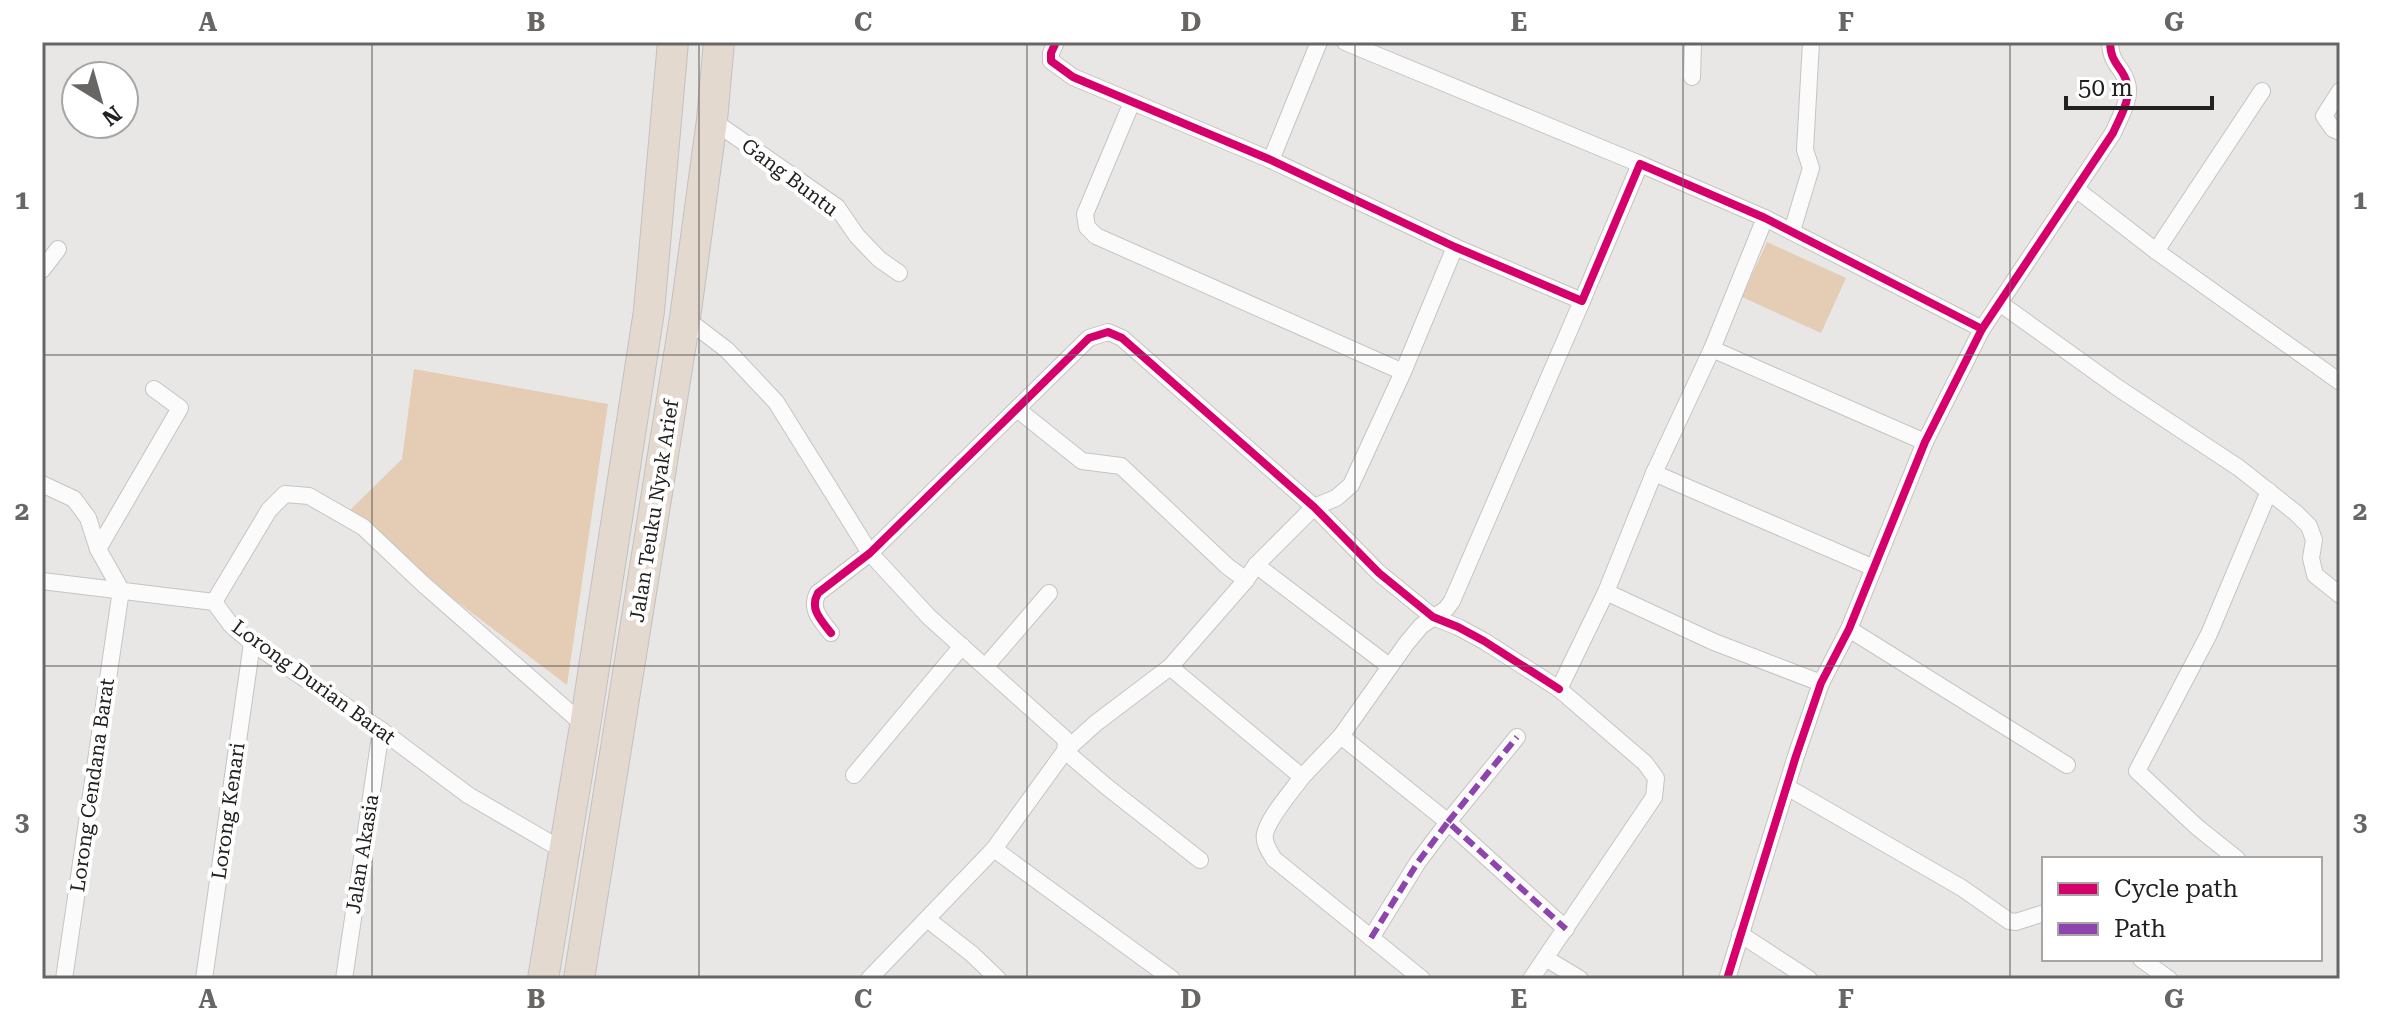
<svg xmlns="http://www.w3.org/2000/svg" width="2382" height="1021" font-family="'Roboto Serif',serif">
  <rect width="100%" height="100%" fill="#e9e7e5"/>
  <g fill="#e4ccb5">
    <path d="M1767,242L1846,278L1821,333L1742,297Z"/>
    <path d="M414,369L608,404L567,685L344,516L402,459Z"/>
  </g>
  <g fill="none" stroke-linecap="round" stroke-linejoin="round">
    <g stroke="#c6c4c3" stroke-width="18">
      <g id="street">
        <path d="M1056,42L1051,53V61L1073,77L1271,160L1455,247L1582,301L1640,164L1765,218L1982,329"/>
        <path d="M1345,42L1640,164"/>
        <path d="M1692,77L1693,42"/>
        <path d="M2340,91L2324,116L2333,129L2340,132"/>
        <path d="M1132,102L1085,214L1087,227L1096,236L1403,372"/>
        <path d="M712,120L837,207L857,236L879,259L899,273"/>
        <path d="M1271,160L1319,42"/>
        <path d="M2076,189L2156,251L2340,382"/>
        <path d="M1792,231L1811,168L1805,150L1811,42"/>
        <path d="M2156,251L2262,91"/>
        <path d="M42,270L58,249"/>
        <path d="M2001,304L2118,388L2239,468L2296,513L2309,526L2314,540L2311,558L2315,575L2340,595"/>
        <path d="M685,318L727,350L776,402L870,553L929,617L1064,738L1066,743L1065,751L1107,787L1200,860"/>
        <path d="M1712,349L1925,442"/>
        <path d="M1017,409L1082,461L1121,466L1227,566L1246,580"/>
        <path d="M1654,473L1874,568"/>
        <path d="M42,484L74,499L88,518L98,549L121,590L64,979"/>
        <path d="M98,549L180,408L154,389"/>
        <path d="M1256,565L1389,666"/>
        <path d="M42,581L214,602L231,625L252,643L381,730L468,795L564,851"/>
        <path d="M1606,592L1714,642L1821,683"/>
        <path d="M214,602L269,510L285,494L309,496L363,527L422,583L585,726"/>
        <path d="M1849,629L2067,765"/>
        <path d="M831,633C821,620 809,609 818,593L870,553L1089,338L1108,332L1122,338L1314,507L1379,573L1433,617L1458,627L1484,641L1559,689"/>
        <path d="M986,666L1049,593"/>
        <path d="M1170,667L1302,777C1292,791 1268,818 1265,834C1263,843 1270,852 1274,859L1422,979"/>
        <path d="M1341,736L1448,822L1517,737"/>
        <path d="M854,775L962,646"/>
        <path d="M1302,777L1341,736L1406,644L1421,626L1446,609L1452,601L1582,301"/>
        <path d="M1787,787L1962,888L2009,921L2016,922L2044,913"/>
        <path d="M994,849L1172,979"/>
        <path d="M2237,859L2197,827L2137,771L2209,634L2269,491"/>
        <path d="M927,919L972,954L998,979"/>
        <path d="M1740,934L1809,979"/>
        <path d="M1371,938L1418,862L1448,822L1566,929"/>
        <path d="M1547,959L1580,979"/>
        <path d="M2141,959L2169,979"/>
        <path d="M204,979L252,643"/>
        <path d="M344,979L381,730"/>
        <path d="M869,979L994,849L1065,751L1096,723L1170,667L1246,580L1256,565L1314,507L1336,498L1351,485L1403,372L1455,247"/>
        <path d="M1531,979L1654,797L1656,778L1645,763L1559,689L1606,592L1654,473L1712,349L1765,218"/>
        <path d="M1727,979L1796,756L1821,683L1849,629L1925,442L1982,329L2113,133C2119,119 2132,98 2127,83C2122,65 2111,66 2110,42"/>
      </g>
    </g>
    <g stroke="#c2c1c0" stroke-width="32">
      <g id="highway">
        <path d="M543,979L585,726L649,311L673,42"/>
        <path d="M579,979L685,318L712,120L719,42"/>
      </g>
    </g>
    <use href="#street" stroke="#fcfbfb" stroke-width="16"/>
    <use href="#highway" stroke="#e4d9ce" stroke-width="30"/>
    <g stroke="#8e44ad" stroke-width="6" stroke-dasharray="12 6" stroke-linecap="butt">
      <path d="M1448,822L1517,737"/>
      <path d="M1371,938L1418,862L1448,822L1566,929"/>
    </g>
    <g stroke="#fff" stroke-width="13">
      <g id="cycleway">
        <path d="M1056,42L1051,53V61L1073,77L1271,160L1455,247L1582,301L1640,164L1765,218L1982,329"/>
        <path d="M831,633C821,620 809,609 818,593L870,553L1089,338L1108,332L1122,338L1314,507L1379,573L1433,617L1458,627L1484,641L1559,689"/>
        <path d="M1727,979L1796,756L1821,683L1849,629L1925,442L1982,329L2113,133C2119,119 2132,98 2127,83C2122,65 2111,66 2110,42"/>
      </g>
    </g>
    <use href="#cycleway" stroke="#d6006c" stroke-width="8"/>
  </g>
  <path fill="none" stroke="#686665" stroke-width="2" stroke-opacity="0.55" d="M372,42V979M699,42V979M1027,42V979M1355,42V979M1683,42V979M2010,42V979M42,355H2340M42,666H2340"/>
  <g text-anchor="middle" stroke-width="8" stroke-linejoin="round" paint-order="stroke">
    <g font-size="20" fill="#222120" stroke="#fff">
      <text transform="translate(790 177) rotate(37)" y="7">Gang Buntu</text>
      <text transform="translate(654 511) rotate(-81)" y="7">Jalan Teuku Nyak Arief</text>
      <text transform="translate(314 682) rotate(36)" y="7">Lorong Durian Barat</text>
      <text transform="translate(92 785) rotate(-82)" y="7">Lorong Cendana Barat</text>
      <text transform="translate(228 811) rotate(-82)" y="7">Lorong Kenari</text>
      <text transform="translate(362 854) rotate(-81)" y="7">Jalan Akasia</text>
    </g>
  </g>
  <rect width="2382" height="1021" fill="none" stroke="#ffffff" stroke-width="88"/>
  <rect x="2042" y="857" width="280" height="104" fill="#ffffff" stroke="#a7a6a6" stroke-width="2"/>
  <rect x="2058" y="883" width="40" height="12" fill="#d6006c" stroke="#a7a6a6" stroke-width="2"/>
  <text x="2114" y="897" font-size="24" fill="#222120">Cycle path</text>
  <rect x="2058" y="923" width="40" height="12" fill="#8e44ad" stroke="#a7a6a6" stroke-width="2"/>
  <text x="2114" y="937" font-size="24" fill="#222120">Path</text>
  <g transform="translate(100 100) rotate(143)"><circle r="38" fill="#ffffff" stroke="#a7a6a6" stroke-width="2"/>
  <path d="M0-6L14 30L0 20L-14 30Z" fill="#686665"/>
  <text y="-12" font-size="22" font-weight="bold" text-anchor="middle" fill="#222120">N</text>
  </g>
  <path d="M2066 96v12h146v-12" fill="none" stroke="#222120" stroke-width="4"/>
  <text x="2078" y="96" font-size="24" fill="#222120" stroke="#ffffff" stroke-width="6" paint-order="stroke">50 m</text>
  <rect x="44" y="44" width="2294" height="933" fill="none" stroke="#686665" stroke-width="3"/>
  <g font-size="26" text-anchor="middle" font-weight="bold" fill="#686665">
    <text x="208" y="31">A</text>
    <text x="536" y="31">B</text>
    <text x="863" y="31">C</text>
    <text x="1191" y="31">D</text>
    <text x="1519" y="31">E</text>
    <text x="1846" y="31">F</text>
    <text x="2174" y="31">G</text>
    <text x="22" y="209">1</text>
    <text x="2360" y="209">1</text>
    <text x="22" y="520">2</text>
    <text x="2360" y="520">2</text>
    <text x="22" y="831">3</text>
    <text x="2360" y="831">3</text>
    <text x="208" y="1008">A</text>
    <text x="536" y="1008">B</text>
    <text x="863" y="1008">C</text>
    <text x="1191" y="1008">D</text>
    <text x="1519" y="1008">E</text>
    <text x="1846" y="1008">F</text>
    <text x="2174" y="1008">G</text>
  </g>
</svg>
